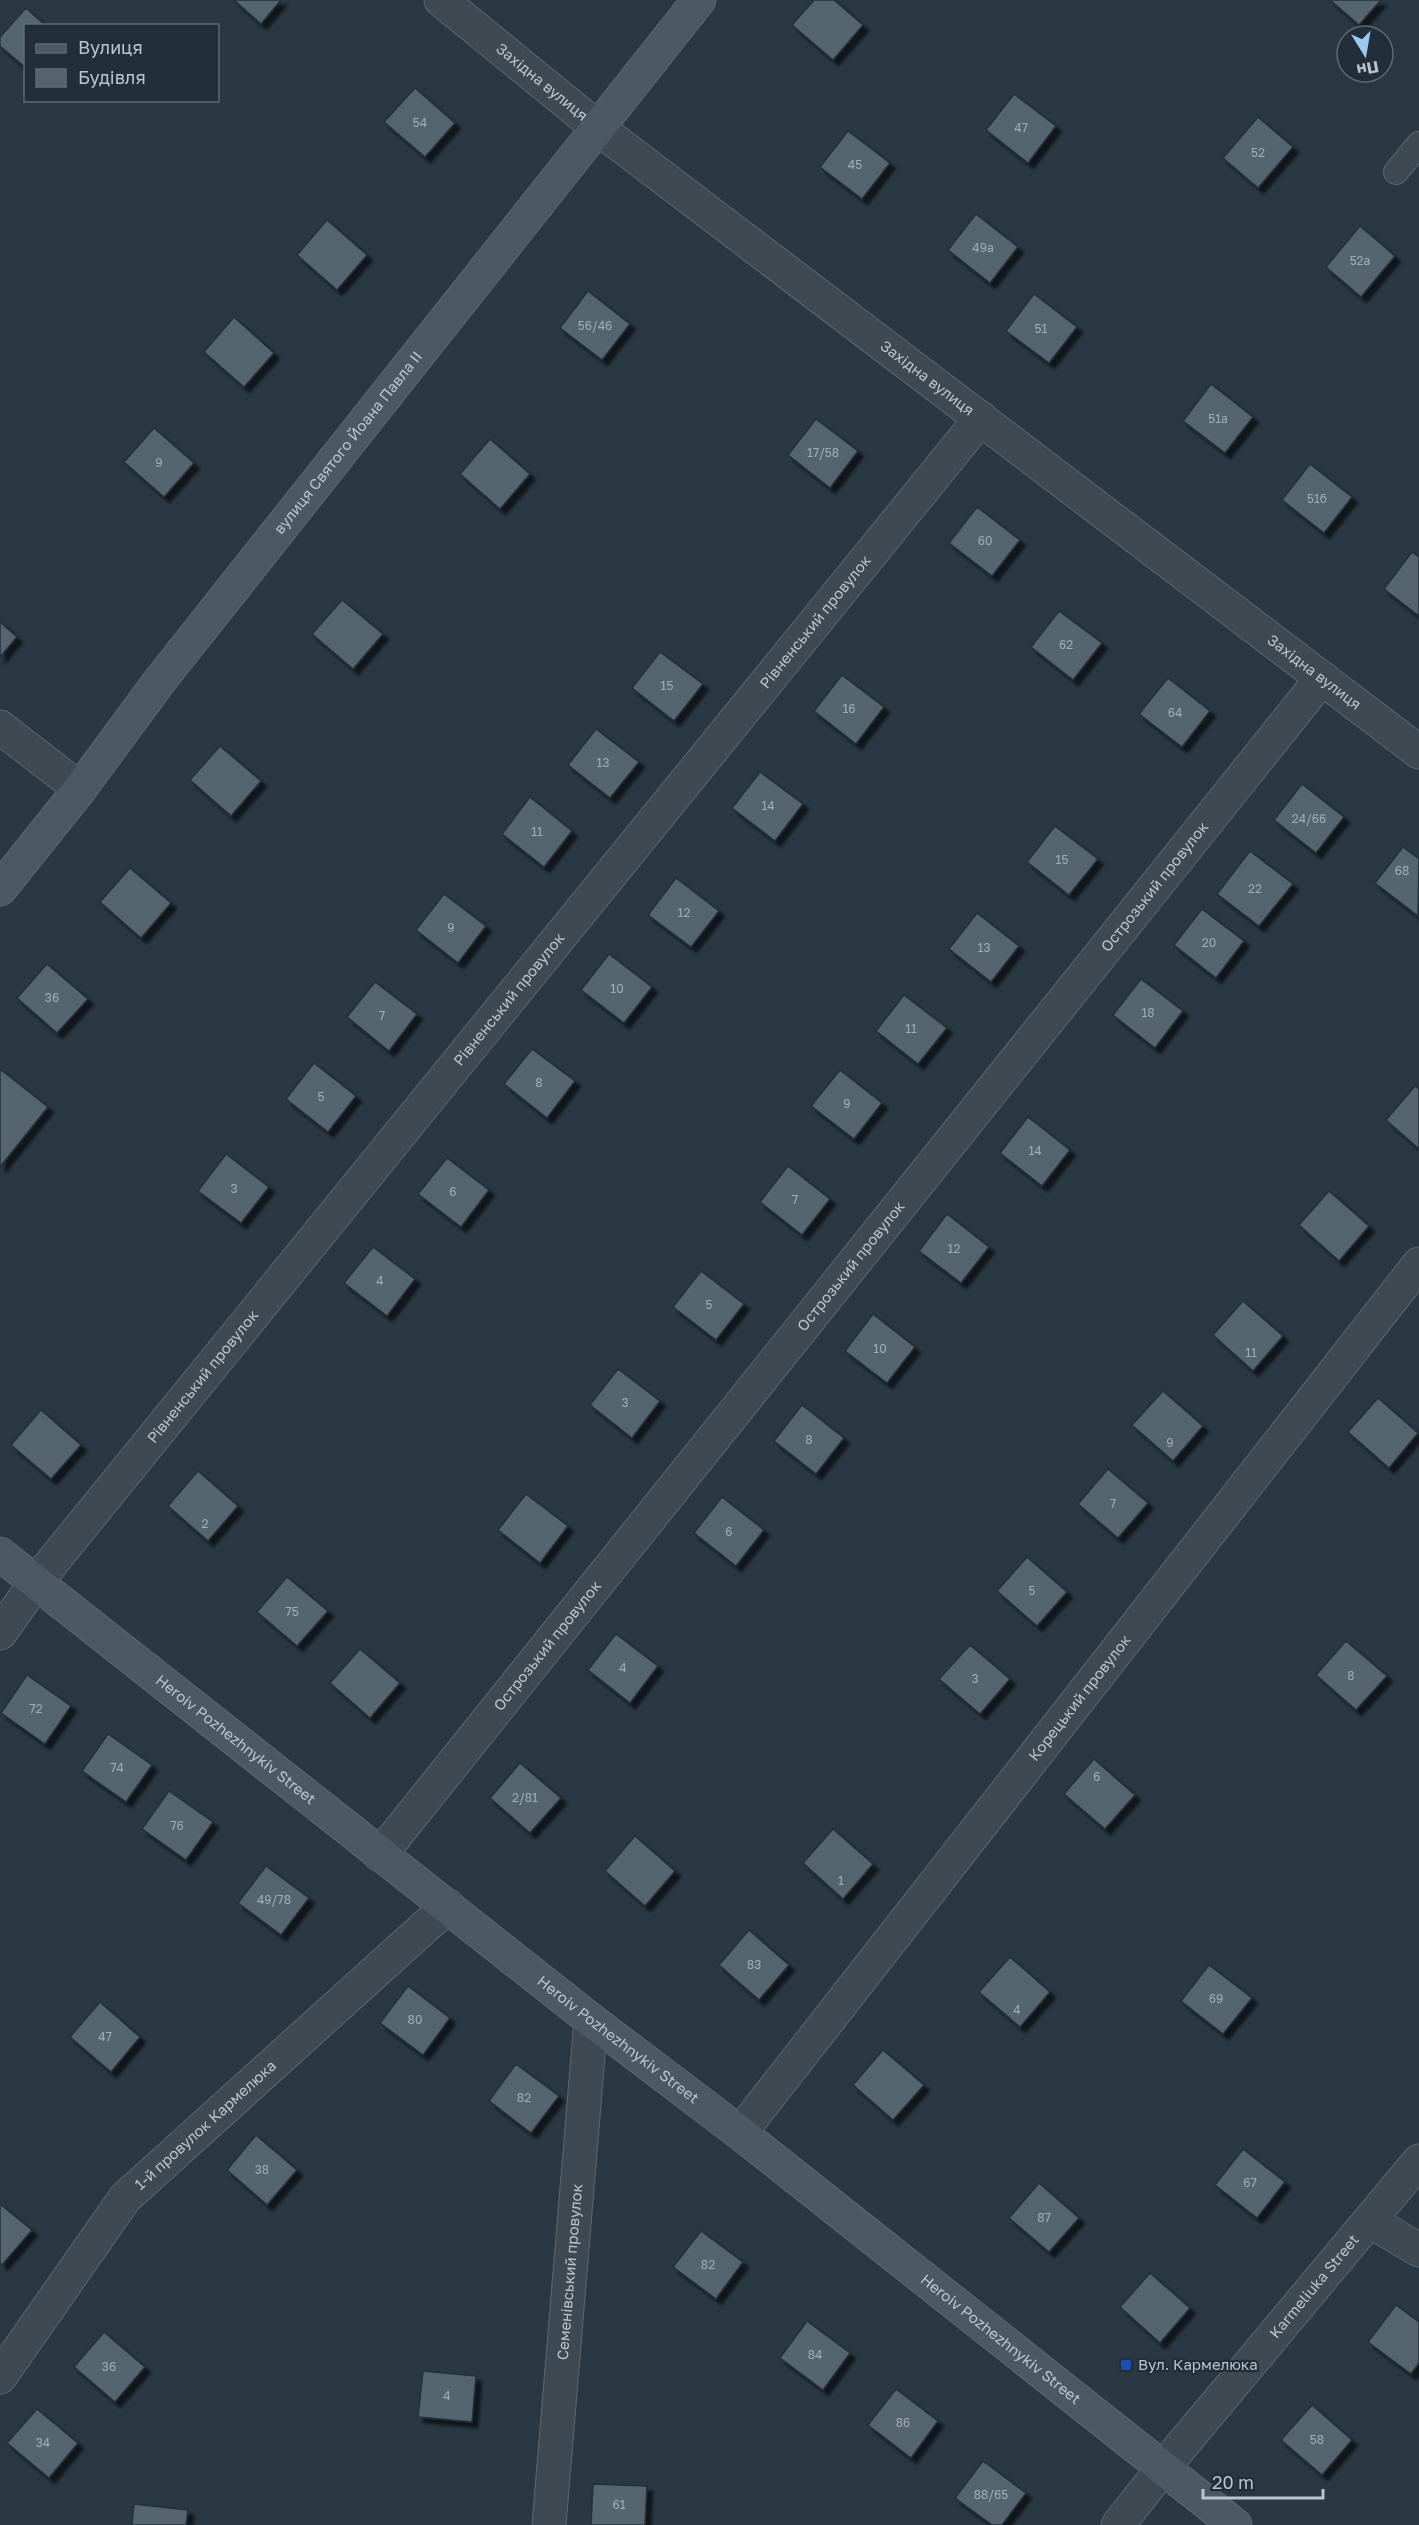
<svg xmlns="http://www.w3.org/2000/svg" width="1419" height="2525" font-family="'Golos Text',sans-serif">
  <defs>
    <filter id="shadow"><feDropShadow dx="5.5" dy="5.5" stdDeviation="1.5" flood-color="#0009"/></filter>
  </defs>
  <rect width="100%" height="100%" fill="#293842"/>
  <g fill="#55656f" stroke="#24303a" stroke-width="1.5" filter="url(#shadow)">
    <path d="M234,0H281L261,24Z"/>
    <path d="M814,0H834L863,25L833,60L792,25Z"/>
    <path d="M1330,0H1381L1359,25Z"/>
    <path d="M26,8L46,26H26V68L0,46V37Z"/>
    <path d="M415,88L455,123L425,157L384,122Z"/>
    <path d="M1014,94L1056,126L1028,163L986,130Z"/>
    <path d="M1258,117L1293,147L1258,188L1223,158Z"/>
    <path d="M848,131L890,163L862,199L820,167Z"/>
    <path d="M976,214L1018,247L990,283L948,250Z"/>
    <path d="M327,220L367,255L337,290L297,255Z"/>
    <path d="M1360,226L1395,256L1361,297L1326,267Z"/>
    <path d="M588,291L630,324L602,360L560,328Z"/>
    <path d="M1034,294L1077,327L1049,363L1006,331Z"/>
    <path d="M234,317L274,353L244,387L204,352Z"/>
    <path d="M1211,384L1253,417L1225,453L1183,421Z"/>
    <path d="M816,419L858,451L830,488L788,455Z"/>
    <path d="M154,428L194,463L164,497L124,462Z"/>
    <path d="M490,439L530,474L500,509L460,474Z"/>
    <path d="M1310,464L1352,497L1324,533L1282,500Z"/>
    <path d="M977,507L1020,540L992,576L949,543Z"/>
    <path d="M1412,552L1419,557V616L1384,589Z"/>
    <path d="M342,600L383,634L353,669L312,634Z"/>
    <path d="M1059,611L1102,643L1073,680L1031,647Z"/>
    <path d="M0,622L17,637L0,657Z"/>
    <path d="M660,652L703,684L674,721L632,688Z"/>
    <path d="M842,675L884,707L856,744L814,711Z"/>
    <path d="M1168,678L1210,711L1182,747L1139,714Z"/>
    <path d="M596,729L639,762L610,798L568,765Z"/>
    <path d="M220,746L261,781L231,816L190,780Z"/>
    <path d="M760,772L803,804L775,841L732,808Z"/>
    <path d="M1302,784L1344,817L1316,853L1274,820Z"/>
    <path d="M530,797L572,831L544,867L502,834Z"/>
    <path d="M1055,826L1098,859L1069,895L1027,862Z"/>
    <path d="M1403,847L1419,859L1418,916L1375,883Z"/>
    <path d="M1250,851L1293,884L1259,926L1217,894Z"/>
    <path d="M130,868L171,903L141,938L100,902Z"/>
    <path d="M676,878L719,911L691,947L648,915Z"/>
    <path d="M444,894L486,926L458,963L416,930Z"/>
    <path d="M1202,909L1244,941L1216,978L1174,945Z"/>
    <path d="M977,913L1019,946L991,982L949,949Z"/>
    <path d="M609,954L652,987L624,1023L581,990Z"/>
    <path d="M47,964L88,999L57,1033L17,998Z"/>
    <path d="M1141,979L1183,1011L1155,1048L1113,1015Z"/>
    <path d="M375,982L417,1014L389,1051L347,1017Z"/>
    <path d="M904,995L947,1028L918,1064L876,1031Z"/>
    <path d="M532,1049L575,1081L547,1118L504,1084Z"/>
    <path d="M314,1063L356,1096L328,1132L286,1099Z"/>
    <path d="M0,1069L48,1107L0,1167Z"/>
    <path d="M840,1070L882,1103L854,1139L811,1106Z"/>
    <path d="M1415,1086L1419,1089V1149L1386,1120Z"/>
    <path d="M1028,1117L1070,1150L1042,1186L1000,1153Z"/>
    <path d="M226,1154L269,1187L241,1223L198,1191Z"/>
    <path d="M447,1158L489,1190L461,1227L418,1194Z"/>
    <path d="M788,1166L830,1199L802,1235L760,1202Z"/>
    <path d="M1329,1191L1369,1226L1339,1261L1299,1225Z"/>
    <path d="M947,1214L989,1247L961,1283L919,1251Z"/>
    <path d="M373,1247L415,1279L387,1316L344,1283Z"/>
    <path d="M701,1271L744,1304L716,1340L673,1307Z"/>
    <path d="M1243,1301L1283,1336L1253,1371L1213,1335Z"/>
    <path d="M873,1314L915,1347L887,1383L845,1351Z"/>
    <path d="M618,1369L660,1401L632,1438L590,1405Z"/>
    <path d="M1163,1391L1203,1426L1173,1461L1132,1425Z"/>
    <path d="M1378,1398L1418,1433L1389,1468L1348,1432Z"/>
    <path d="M802,1405L844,1438L816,1474L774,1441Z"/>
    <path d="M41,1410L81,1445L51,1479L11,1445Z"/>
    <path d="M1108,1469L1148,1503L1118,1538L1078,1504Z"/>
    <path d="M198,1471L238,1506L208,1541L168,1506Z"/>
    <path d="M526,1494L568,1526L540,1563L498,1530Z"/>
    <path d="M722,1497L764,1530L736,1566L694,1533Z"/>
    <path d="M1027,1557L1067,1592L1037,1626L997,1591Z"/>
    <path d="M287,1577L328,1611L297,1646L257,1612Z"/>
    <path d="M616,1634L658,1666L630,1703L588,1670Z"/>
    <path d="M1346,1641L1387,1676L1356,1710L1316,1675Z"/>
    <path d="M970,1645L1010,1679L980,1714L939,1679Z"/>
    <path d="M360,1649L400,1683L370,1718L330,1683Z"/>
    <path d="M27,1675L71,1706L45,1744L1,1713Z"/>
    <path d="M108,1734L152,1765L126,1802L82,1771Z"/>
    <path d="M1094,1759L1135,1795L1105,1829L1064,1794Z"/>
    <path d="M520,1763L561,1798L530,1833L490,1798Z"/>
    <path d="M169,1791L213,1822L186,1860L142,1829Z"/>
    <path d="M833,1829L873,1864L843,1899L803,1863Z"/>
    <path d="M635,1836L675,1871L645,1906L605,1871Z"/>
    <path d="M266,1866L309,1898L281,1935L238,1903Z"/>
    <path d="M749,1930L789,1965L759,2000L719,1965Z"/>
    <path d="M1010,1957L1050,1992L1020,2027L979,1992Z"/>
    <path d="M1209,1965L1252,1998L1223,2034L1181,2001Z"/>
    <path d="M408,1986L450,2018L423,2055L380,2023Z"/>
    <path d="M100,2002L140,2037L111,2072L70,2037Z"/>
    <path d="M883,2050L924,2085L893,2120L853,2085Z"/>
    <path d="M516,2064L559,2096L531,2133L489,2101Z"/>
    <path d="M256,2135L297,2170L267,2205L227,2170Z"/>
    <path d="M1243,2149L1285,2182L1257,2218L1215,2185Z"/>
    <path d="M1039,2183L1079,2218L1049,2252L1009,2218Z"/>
    <path d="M0,2204L32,2230L2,2265L0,2263Z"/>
    <path d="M701,2231L743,2262L716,2299L673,2267Z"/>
    <path d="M1150,2273L1190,2308L1160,2343L1120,2307Z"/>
    <path d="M1396,2305L1419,2322V2363L1411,2374L1368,2342Z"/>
    <path d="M807,2321L850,2353L823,2390L780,2358Z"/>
    <path d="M104,2332L145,2367L115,2402L74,2367Z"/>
    <path d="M423,2371L476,2376L472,2422L418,2417Z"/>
    <path d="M896,2389L938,2421L911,2458L868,2425Z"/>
    <path d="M1312,2405L1352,2440L1322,2475L1281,2440Z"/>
    <path d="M37,2409L78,2443L49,2478L7,2443Z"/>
    <path d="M983,2461L1026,2493L1002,2525H992L955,2498Z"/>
    <path d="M593,2484L647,2486L645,2525H591Z"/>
    <path d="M134,2504L188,2510L186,2525H132Z"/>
  </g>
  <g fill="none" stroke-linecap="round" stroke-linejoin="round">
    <g stroke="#5c6770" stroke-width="26">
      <path id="lane" d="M1396,172L1419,144"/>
    </g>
    <g stroke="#5c6770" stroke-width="35">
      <g id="street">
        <path id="s1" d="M441,0L598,128L1419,752"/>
        <path d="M0,727L80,789"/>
        <path id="s2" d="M0,1633L37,1581L981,418"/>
        <path id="s3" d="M380,1855L1322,678"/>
        <path id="s4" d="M740,2133L1419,1264"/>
        <path d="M1370,2221L1419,2250"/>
        <path id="s5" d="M0,2377L125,2198L448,1906"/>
        <path id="s6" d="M549,2525L591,2020"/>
        <path id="s7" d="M1118,2525L1163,2468L1419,2161"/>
      </g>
    </g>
    <g stroke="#5c6770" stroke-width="35">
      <g id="secondary">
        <path id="s8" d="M0,889L80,789L158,683L699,0"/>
        <path id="s9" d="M0,1554L591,2020L740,2133L1235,2525"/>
      </g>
    </g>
    <use href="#lane" stroke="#3e4952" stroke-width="24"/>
    <use href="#street" stroke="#3e4952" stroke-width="33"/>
    <use href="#secondary" stroke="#4c5965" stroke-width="33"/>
  </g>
  <rect fill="#1a4fb4" stroke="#222e38" stroke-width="2" x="1120" y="2359" width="12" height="12" rx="3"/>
  <g text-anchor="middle" stroke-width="4.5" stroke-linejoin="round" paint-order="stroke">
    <g font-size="12" fill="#a2acb5">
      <text x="420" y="127">54</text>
      <text x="1021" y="132">47</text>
      <text x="1258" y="157">52</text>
      <text x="855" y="169">45</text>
      <text x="983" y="252">49а</text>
      <text x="1360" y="265">52а</text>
      <text x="595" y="330">56/46</text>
      <text x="1041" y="333">51</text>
      <text x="1218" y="423">51а</text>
      <text x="823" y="457">17/58</text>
      <text x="159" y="467">9</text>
      <text x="1317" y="503">51б</text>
      <text x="985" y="545">60</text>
      <text x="1066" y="649">62</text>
      <text x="667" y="690">15</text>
      <text x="849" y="713">16</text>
      <text x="1175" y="717">64</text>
      <text x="603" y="767">13</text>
      <text x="768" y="810">14</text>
      <text x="1309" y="823">24/66</text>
      <text x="537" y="836">11</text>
      <text x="1062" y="864">15</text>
      <text x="1402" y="875">68</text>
      <text x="1255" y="893">22</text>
      <text x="684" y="917">12</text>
      <text x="451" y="932">9</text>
      <text x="1209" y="947">20</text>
      <text x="984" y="952">13</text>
      <text x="617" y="993">10</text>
      <text x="52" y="1002">36</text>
      <text x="1148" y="1017">18</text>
      <text x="382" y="1020">7</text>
      <text x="911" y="1033">11</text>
      <text x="539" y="1087">8</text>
      <text x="321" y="1101">5</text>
      <text x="847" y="1108">9</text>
      <text x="1035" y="1155">14</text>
      <text x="234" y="1193">3</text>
      <text x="453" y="1196">6</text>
      <text x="795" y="1204">7</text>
      <text x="954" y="1253">12</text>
      <text x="380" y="1285">4</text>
      <text x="709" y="1309">5</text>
      <text x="880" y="1353">10</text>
      <text x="1251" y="1357">11</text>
      <text x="625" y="1407">3</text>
      <text x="809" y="1444">8</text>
      <text x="1170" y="1447">9</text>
      <text x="1113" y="1508">7</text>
      <text x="205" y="1528">2</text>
      <text x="729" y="1536">6</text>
      <text x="1032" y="1595">5</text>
      <text x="292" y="1616">75</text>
      <text x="623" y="1672">4</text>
      <text x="1351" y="1680">8</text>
      <text x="975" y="1683">3</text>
      <text x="36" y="1713">72</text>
      <text x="117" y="1772">74</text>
      <text x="1097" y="1781">6</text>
      <text x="525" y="1802">2/81</text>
      <text x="177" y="1830">76</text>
      <text x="841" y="1885">1</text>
      <text x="274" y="1904">49/78</text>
      <text x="754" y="1969">83</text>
      <text x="1216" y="2003">69</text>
      <text x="1017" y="2014">4</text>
      <text x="415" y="2024">80</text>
      <text x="105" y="2041">47</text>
      <text x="524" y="2102">82</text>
      <text x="262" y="2174">38</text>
      <text x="1250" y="2187">67</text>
      <text x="1044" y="2222">87</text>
      <text x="708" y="2269">82</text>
      <text x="815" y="2359">84</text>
      <text x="109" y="2371">36</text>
      <text x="447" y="2400">4</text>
      <text x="903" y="2427">86</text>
      <text x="1317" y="2444">58</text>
      <text x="43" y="2447">34</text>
      <text x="991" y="2499">88/65</text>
      <text x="619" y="2509">61</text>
    </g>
    <g font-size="15" fill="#bbc4cc" stroke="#222e38">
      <text dy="5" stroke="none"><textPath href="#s1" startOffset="130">Західна вулиця</textPath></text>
      <text dy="5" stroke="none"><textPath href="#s1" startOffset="616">Західна вулиця</textPath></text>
      <text dy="5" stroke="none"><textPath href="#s8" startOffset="566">вулиця Святого Йоана Павла II</textPath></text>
      <text dy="5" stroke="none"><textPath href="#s2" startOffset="1299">Рівненський провулок</textPath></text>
      <text dy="5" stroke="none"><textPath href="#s1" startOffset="1102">Західна вулиця</textPath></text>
      <text dy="5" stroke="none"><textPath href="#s3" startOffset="1240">Острозький провулок</textPath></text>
      <text dy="5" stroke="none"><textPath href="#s2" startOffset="813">Рівненський провулок</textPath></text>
      <text dy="5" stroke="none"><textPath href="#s3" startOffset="754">Острозький провулок</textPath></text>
      <text dy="5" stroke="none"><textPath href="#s2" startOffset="327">Рівненський провулок</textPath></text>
      <text dy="5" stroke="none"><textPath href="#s3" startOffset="268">Острозький провулок</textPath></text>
      <text dy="5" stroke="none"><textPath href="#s4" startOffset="552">Корецький провулок</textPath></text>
      <text dy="5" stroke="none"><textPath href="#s9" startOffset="300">Heroiv Pozhezhnykiv Street</textPath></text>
      <text dy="5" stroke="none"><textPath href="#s9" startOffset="786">Heroiv Pozhezhnykiv Street</textPath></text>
      <text dy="5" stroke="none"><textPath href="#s5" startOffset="327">1-й провулок Кармелюка</textPath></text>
      <text dy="5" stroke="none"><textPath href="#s6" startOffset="254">Семенівський провулок</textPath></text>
      <text dy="5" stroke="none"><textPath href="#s7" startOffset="309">Karmeliuka Street</textPath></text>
      <text dy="5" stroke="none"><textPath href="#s9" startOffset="1272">Heroiv Pozhezhnykiv Street</textPath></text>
    </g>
    <g font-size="15" fill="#bbc4cc" stroke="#222e38" text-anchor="start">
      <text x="1138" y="2370">Вул. Кармелюка</text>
    </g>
  </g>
  <rect x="24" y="24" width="195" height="78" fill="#222e38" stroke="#5f6a73" stroke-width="1.5"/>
  <rect x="36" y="44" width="30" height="9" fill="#4c5965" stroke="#5f6a73" stroke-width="1.5"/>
  <text x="78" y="54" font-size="18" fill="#bbc4cc">Вулиця</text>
  <rect x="36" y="69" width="30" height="18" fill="#55656f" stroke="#5f6a73" stroke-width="1.5"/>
  <text x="78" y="84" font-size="18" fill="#bbc4cc">Будівля</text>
  <g transform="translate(1365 54) rotate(169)"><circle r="28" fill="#222e38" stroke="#5f6a73" stroke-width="1.5"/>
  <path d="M0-4.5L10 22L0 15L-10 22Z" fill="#9ac9f2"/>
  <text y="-9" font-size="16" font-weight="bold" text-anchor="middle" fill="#bbc4cc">Пн</text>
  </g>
  <path d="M1203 2489v9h120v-9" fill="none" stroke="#bbc4cc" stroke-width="3"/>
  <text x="1212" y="2489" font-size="18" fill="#bbc4cc" stroke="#222e38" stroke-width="4.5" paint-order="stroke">20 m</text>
</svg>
